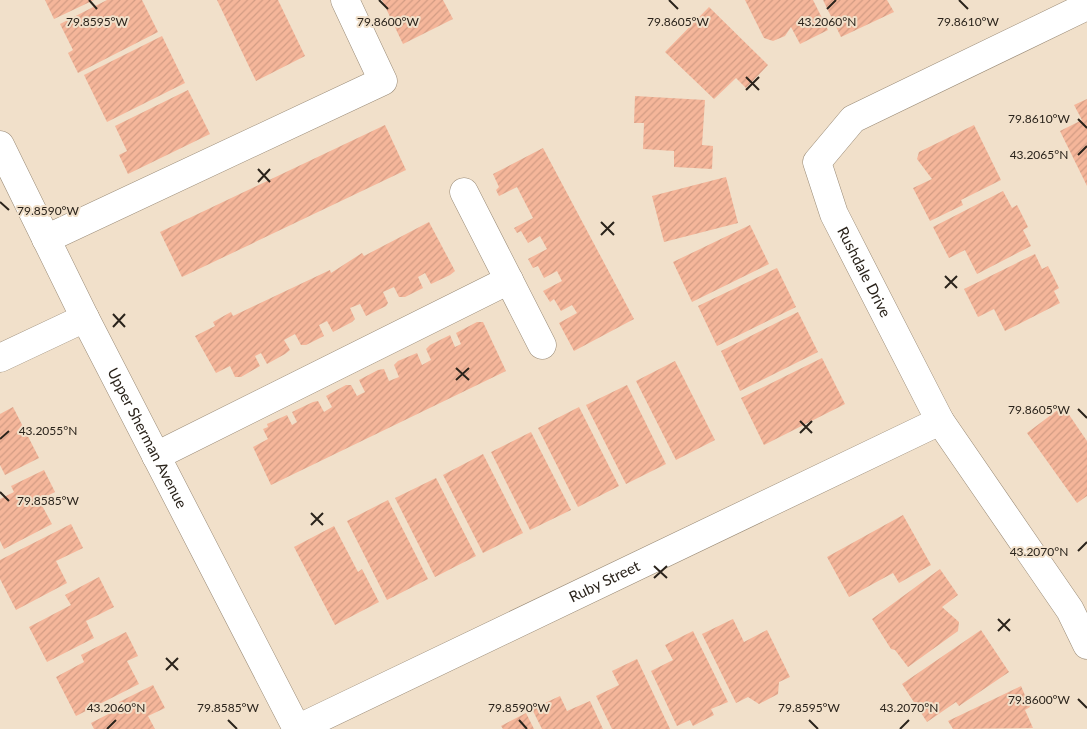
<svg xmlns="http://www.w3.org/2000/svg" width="1087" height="729" font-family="Lato,sans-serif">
  <defs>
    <pattern id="building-hatch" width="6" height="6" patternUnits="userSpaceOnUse" patternTransform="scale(1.25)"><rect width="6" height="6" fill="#f5b69a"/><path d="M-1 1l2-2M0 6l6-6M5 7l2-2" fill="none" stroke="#d29c84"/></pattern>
  </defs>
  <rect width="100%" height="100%" fill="#f1e0ca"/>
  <g fill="url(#building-hatch)">
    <path d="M45,0H94L54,19Z"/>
    <path d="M107,0H142L158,32L78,73L68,53L73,50L60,24Z"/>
    <path d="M217,0H278L305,56L256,81Z"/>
    <path d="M382,0H443L453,19L403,44Z"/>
    <path d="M745,0H813L828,30L800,44L791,27L785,36L773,41L764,38Z"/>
    <path d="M823,0H887L894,12L841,37Z"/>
    <path d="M709,7L768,65L746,88L736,78L714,99L665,52Z"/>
    <path d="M162,36L185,83L107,122L84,75Z"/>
    <path d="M188,90L210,134L128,174L119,155L127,151L115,126Z"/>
    <path d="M635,96L705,100L702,145L713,146L712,169L674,167V151L643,149L644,123H634Z"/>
    <path d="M1087,99V186L1060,131L1082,120L1074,105Z"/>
    <path d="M385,125L406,170L182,277L160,232Z"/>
    <path d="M974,125L1001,180L961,200L963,205L930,221L913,188L932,179L917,159L919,152Z"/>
    <path d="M543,148L634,319L574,351L559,323L577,313L572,305L561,311L554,299L550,302L543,291L562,281L557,271L544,278L538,266L533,268L528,259L547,249L540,236L528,243L521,231L517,233L514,228L533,218L517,187L499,196L496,190L499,187L493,174Z"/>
    <path d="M726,177L738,223L664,242L652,196Z"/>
    <path d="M1003,191L1012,208L1017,205L1028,227L1023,230L1031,246L977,274L965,250L949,258L933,227Z"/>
    <path d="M429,222L455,271L450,275L431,284L425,273L418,277L423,288L405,297H399L394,287L383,292L388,303L386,306L366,316L360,304L350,308L355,319L352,322L333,332L327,321L319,325L324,336L306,345H301L295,334L284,340L290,350L285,354L267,364L261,353L255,356L260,366L241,377H235L230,366L216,373L195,336L215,326L213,322L231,312L233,316L330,270L331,273L362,253L364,256Z"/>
    <path d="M750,225L769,264L692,302L673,262Z"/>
    <path d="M1035,254L1042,269L1048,266L1059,288L1054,291L1060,303L1005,331L994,309L978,317L964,289Z"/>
    <path d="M777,268L796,307L717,346L698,306Z"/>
    <path d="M798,312L818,352L740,391L721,351Z"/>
    <path d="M477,322H483L506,371L271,485L253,447L268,439L263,429L268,427L267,424L287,415L292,425L297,422L292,412L313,402L318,401L324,412L332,407L326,396L346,385H351L357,396L365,392L359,380L378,370L384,369L389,381L399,377L394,365L398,361L417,353L422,365L431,360L426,349L430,345L450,335L455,347L461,344L456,333Z"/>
    <path d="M822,358L845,404L764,445L741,398Z"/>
    <path d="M675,361L715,440L676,460L636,381Z"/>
    <path d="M627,385L666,464L626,484L586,405Z"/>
    <path d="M1063,406L1087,441V496L1077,503L1027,433Z"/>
    <path d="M13,407L39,458L5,475L0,465V414Z"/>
    <path d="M579,407L619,486L578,507L538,428Z"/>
    <path d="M531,432L571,510L530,530L491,452Z"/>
    <path d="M483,454L523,533L483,553L443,475Z"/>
    <path d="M44,470L55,492L39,500L52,524L4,549L0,541V499L14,492L11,486Z"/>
    <path d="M436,478L476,556L435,577L395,498Z"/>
    <path d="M388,500L428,579L387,600L347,521Z"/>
    <path d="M903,515L931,565L899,583L893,573L849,597L827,557Z"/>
    <path d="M71,524L83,548L56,561L67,583L16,610L0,579V560Z"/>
    <path d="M334,526L358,572L362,569L379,602L335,625L294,547Z"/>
    <path d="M940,569L958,595L942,607L959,622L958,631L908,667L895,650L891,649L872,619Z"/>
    <path d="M99,577L114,607L86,621L94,638L47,662L29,627L71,605L65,595Z"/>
    <path d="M733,619L744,642L767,630L790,677L779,682L778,694L759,704L748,697L736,703L702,634Z"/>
    <path d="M981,630L1009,672L959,706L956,702L927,722L902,684Z"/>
    <path d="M693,631L728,702L711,709L714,715L693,726L690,720L677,726L651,671L673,660L665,645Z"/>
    <path d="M126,632L138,656L127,661L139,684L76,716L56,677L84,662L81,655Z"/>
    <path d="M637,659L670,729H612L596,696L619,685L612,671Z"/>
    <path d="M153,685L165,708L148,716L155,729H94L91,723L122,707L119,702Z"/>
    <path d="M1021,686L1030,707L1025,710L1033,728L953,729L948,721Z"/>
    <path d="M560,696L567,711L590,701L603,729H542L532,709Z"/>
    <path d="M526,713L534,729H503L501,726Z"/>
  </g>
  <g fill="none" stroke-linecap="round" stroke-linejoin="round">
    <g stroke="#998a76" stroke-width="29">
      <g id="minor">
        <path id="s1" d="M1087,6L853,119L817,162L834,214L940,421L1070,610L1087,645"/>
        <path d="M464,192L542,345"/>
        <path d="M46,239L383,81L345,0"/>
        <path d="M0,358L85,318"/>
        <path d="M156,456L509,280"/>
        <path id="s2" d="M297,729L940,421"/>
      </g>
    </g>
    <g stroke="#998a76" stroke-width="29">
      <g id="major">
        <path id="s3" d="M0,145L85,318L297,729"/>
      </g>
    </g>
    <use href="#minor" stroke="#fff" stroke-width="28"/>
    <use href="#major" stroke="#fff" stroke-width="28"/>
  </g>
  <path fill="none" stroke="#2a231b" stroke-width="2" d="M89,0L97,9M379,0L388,9M669,0L678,9M959,0L968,9M827,9L836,0M746,77L759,90M746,90L759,77M1078,119L1087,128M1078,155L1087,146M258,169L270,182M258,182L270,169M0,202L9,210M601,222L614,235M601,235L614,222M945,276L957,288M945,288L957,276M113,314L125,327M113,327L125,314M456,368L469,380M456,380L469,368M1078,409L1087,418M800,421L812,433M800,433L812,421M0,439L9,431M0,492L9,501M311,513L323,525M311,525L323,513M1078,551L1087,542M654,566L667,578M654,578L667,566M998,619L1010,631M998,631L1010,619M166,658L178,670M166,670L178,658M1078,699L1087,708M228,720L237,729M519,720L527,729M809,720L818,729M107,729L116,720M900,729L909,720"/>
  <g text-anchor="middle" stroke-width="4" stroke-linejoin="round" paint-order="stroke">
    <g font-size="15" fill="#2a231b" stroke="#f1e0ca">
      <text dy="5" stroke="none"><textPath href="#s1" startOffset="436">Rushdale Drive</textPath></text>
      <text dy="5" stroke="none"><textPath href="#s3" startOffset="328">Upper Sherman Avenue</textPath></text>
      <text dy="5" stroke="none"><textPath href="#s2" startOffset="341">Ruby Street</textPath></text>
    </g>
  </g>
  <g font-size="12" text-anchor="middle" fill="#2a231b" stroke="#f1e0ca" stroke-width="4" stroke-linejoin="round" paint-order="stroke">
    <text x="97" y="26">79.8595°W</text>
    <text x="388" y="26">79.8600°W</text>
    <text x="678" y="26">79.8605°W</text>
    <text x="827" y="26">43.2060°N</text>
    <text x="968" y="26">79.8610°W</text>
    <text x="1039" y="123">79.8610°W</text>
    <text x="1039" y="159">43.2065°N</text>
    <text x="48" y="215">79.8590°W</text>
    <text x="1039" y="414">79.8605°W</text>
    <text x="48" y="435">43.2055°N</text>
    <text x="48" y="505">79.8585°W</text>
    <text x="1039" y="556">43.2070°N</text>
    <text x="1039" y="704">79.8600°W</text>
    <text x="116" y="712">43.2060°N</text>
    <text x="909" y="712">43.2070°N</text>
    <text x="228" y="712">79.8585°W</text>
    <text x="519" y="712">79.8590°W</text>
    <text x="809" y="712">79.8595°W</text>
  </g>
</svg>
